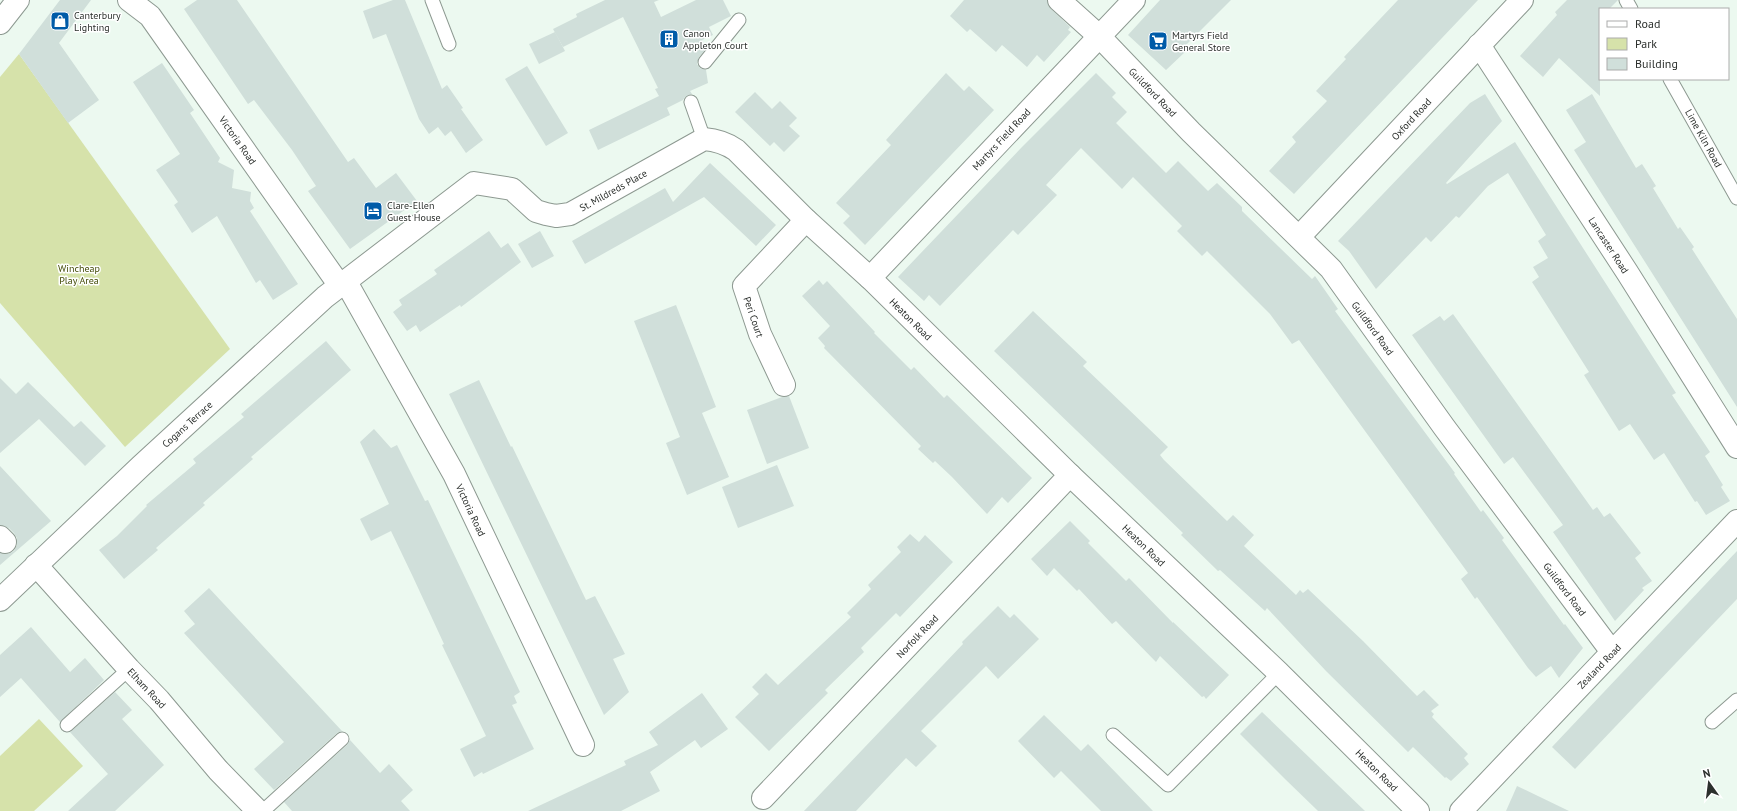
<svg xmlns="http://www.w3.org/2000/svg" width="1737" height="811" font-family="'PT Sans',sans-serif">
  <rect width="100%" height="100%" fill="#ecf9f0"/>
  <g fill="#d6e2aa">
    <path d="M19,54L230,349L125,447L0,303V77Z"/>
    <path d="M39,719L83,766L34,811H0V756Z"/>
  </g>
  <g fill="#d0dfda">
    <path d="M60,0H91L59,43L99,100L68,123L19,54Z"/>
    <path d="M197,0H237L348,162L354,158L376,188L396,173L417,201L350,249L308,191L316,186L292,150L254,100L248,104L184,9Z"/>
    <path d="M393,0H405L442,89L447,85L463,108L461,109L483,140L466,153L451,131L445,136L438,127L429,134L419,119L386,34L373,39L363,11Z"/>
    <path d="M605,0H659L654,2L661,17L696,0H723L731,16L709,27L713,35L702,40L704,51L699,57L697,64L700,68L706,70L708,83L690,91L692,94L685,97L683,100L667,108L670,115L598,150L589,130L659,96L655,89L658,88L623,17L563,47L553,29L577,17L576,14Z"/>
    <path d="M964,0H1047L1051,9L1070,27L1068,30L1071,32L1044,62L1037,55L1027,67L1002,45L996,52L970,29L967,32L950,16Z"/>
    <path d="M1160,0H1231L1182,49L1185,52L1166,70L1128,35Z"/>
    <path d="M1398,0H1478L1294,194L1269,171L1296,142L1292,137L1327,101L1316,91L1346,59L1344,57Z"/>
    <path d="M1567,0H1618L1609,9H1600V96L1559,58L1543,77L1520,56L1557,15L1555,12Z"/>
    <path d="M555,32L565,51L539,64L529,44Z"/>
    <path d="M162,63L194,110L190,113L220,158L218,162L234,170L232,188L251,192L250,201L254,208L250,211L298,284L273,300L260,280L256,283L217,216L192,233L174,205L178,202L156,170L180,154L133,82Z"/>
    <path d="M527,66L568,133L546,146L505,79Z"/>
    <path d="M946,73L964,91L969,86L994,110L865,245L843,223L850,216L836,203L891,145L886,140Z"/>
    <path d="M1096,73L1116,93L1112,97L1127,112L1116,123L1166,173L1178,161L1208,191L1217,183L1242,207V211L1312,279L1315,276L1338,309L1335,311L1455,473L1454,474L1481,512L1483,510L1504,538L1502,540L1564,625L1565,624L1583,648L1559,678L1551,666L1536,677L1528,668L1477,597L1475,599L1461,579L1468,573L1299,340L1292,344L1270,314L1207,251L1202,256L1177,231L1182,226L1133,177L1122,189L1081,148L1046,185L1057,195L1018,235L1013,230L940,306L929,295L924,301L898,277L1022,147Z"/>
    <path d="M755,92L772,109L780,101L797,118L789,126L800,136L784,152L774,142L770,146L735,112Z"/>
    <path d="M1485,94L1502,121L1446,183L1447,184L1515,142L1676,393L1672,395L1710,452L1705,456L1723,485L1721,487L1730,501L1706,515L1697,501L1695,502L1664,453L1654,460L1630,424L1619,431L1584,375L1589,372L1532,282L1539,277L1533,267L1548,258L1538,241L1546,235L1508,173L1488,186L1459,218L1456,216L1431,242L1426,237L1376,289L1349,251L1338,241L1470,103Z"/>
    <path d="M1592,94L1636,168L1642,164L1656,186L1653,188L1678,229L1680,227L1694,247L1692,249L1737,319V407L1574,150L1586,142L1566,110Z"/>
    <path d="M710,163L776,225L756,246L704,197L585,264L572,241L665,188L673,202Z"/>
    <path d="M489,231L501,248L508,243L521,262L461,307L460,305L420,332L416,325L407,331L393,312L402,305L399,300L437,274L434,270Z"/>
    <path d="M540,231L554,256L532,268L518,244Z"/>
    <path d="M819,280L823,285L827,281L875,332L874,333L911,370L914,367L944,398L947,395L1032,478L1008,503L1002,497L987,514L952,477L935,461L933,463L918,449L921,446L824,348L825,346L818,338L830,326L802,296Z"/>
    <path d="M676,305L716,407L702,413L729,477L687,495L666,443L680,437L634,321Z"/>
    <path d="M1033,311L1087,362L1083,366L1168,447L1160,455L1164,460L1227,521L1233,515L1254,535L1244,546L1296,595L1300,590L1303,593L1308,589L1363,641L1417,696L1424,690L1439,705L1431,711L1434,714L1432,717L1468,754L1464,758L1469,764L1451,781L1446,777L1445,778L1413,747L1408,752L1326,671L1267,608L1265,611L1220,570L1218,571L1181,535L1183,533L994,351Z"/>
    <path d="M1453,314L1593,510L1597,507L1604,517L1610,513L1641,553L1635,558L1652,581L1642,588L1644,590L1615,621L1553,532L1563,525L1513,457L1504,464L1412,335L1440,316L1444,321Z"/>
    <path d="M326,341L351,370L251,457L253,459L203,503L205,505L156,548L158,550L124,579L99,550L117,536L147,506L146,505L196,463L193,459L244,417L241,414Z"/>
    <path d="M0,378L16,394L28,382L74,427L81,421L106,446L85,466L39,419L0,453Z"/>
    <path d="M479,380L511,447L512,446L586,600L595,596L625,654L613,659L629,692L604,715L449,394Z"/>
    <path d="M789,396L809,448L767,464L747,410L782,397Z"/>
    <path d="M374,429L391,448L397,445L425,501L428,500L520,692L514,696L517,703L512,705L534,749L483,774L482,772L474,777L460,749L486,736L442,645L444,644L413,577L391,531L371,541L360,519L389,504L360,442Z"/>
    <path d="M777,465L794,506L738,528L722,487Z"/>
    <path d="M0,466L51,521L0,565V553L9,554L14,551L17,545V538L14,533L9,528L0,525Z"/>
    <path d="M1070,521L1090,541L1088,543L1126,581L1129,578L1173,623V622L1229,675L1206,699L1204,696L1202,697L1160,656L1156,662L1116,621L1112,624L1079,589L1077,591L1054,568L1047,576L1031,559Z"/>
    <path d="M910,534L919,542L925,535L953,562L900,617L896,613L861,648L864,652L825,690L828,693L769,751L735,717L759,694L752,687L766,673L778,685L851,617L847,613L871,589L868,585L901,552L897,547Z"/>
    <path d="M1737,551V599L1575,769L1552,747Z"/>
    <path d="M209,588L342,731L337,733L274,790L254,769L284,742L184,633L195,624L184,611Z"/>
    <path d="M998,606L1010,618L1014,614L1039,639L998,679L986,666L921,731L937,746L916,767L906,758L856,811H804L963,644L962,642Z"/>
    <path d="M31,627L70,672L85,658L104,680L60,722L21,678L0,697V655Z"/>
    <path d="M115,692L132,710L122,719L164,765L115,811H68L108,774L70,732Z"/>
    <path d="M702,693L728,729L701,748L695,740L650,772L660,791L621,811H528L626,765L624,761L658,745L649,732Z"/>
    <path d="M1262,712L1312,760L1365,811H1318L1285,779L1240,734Z"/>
    <path d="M1044,715L1081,751L1088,744L1153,811H1101L1061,771L1054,778L1018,741Z"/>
    <path d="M350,740L380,773L389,764L413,790L401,801L410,811H292L284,802L347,745Z"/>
    <path d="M1517,786L1569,811H1506Z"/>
  </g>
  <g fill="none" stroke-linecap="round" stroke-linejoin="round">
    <g stroke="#8d9991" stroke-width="15">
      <g id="lane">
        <path d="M432,0L449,44"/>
        <path d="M1626,0L1631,9"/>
        <path d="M705,62L739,20"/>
        <path d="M1670,79L1737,198"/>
        <path d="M691,102L704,139"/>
        <path d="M1712,722L1737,700"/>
        <path d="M67,725L129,669"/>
        <path d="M1113,735L1168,785L1279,673"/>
        <path d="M263,811L342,739"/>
      </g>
    </g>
    <g stroke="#8d9991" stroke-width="24">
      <g id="street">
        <path d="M129,0L150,16L340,286"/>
        <path d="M1059,0L1099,36L1191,132L1331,269L1444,427L1612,652"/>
        <path d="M1479,45L1627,272L1737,447"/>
        <path d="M1299,237L1522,0"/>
        <path d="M870,278L1134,0"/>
        <path d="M346,282L454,474L583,745"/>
        <path d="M784,385L760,334L744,286L806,220"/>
        <path d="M0,537L5,542"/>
        <path d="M36,565L129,669L159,700L218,770L258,811"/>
        <path d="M0,600L141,466L325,297L474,183L512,189L536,211L546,214L556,216L570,214L704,139C716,140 726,143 736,150L806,220L870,278L1070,475L1279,673L1418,811"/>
        <path d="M763,798L1070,475"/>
        <path d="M1461,811L1737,521"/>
      </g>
    </g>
    <g stroke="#8d9991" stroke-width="24">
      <path id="highway" d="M0,23L18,0"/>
    </g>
    <use href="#lane" stroke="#fff" stroke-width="13"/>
    <use href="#street" stroke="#fff" stroke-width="22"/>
    <use href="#highway" stroke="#fff" stroke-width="22"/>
  </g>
  <defs>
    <g id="shop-square" transform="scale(1)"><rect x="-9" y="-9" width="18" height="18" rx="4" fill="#005ba8" stroke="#fff"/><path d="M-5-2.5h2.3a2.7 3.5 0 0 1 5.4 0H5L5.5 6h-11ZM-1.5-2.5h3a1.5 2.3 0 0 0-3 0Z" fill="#fff"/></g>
    <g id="building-square" transform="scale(1)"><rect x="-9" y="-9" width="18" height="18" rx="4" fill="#005ba8" stroke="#fff"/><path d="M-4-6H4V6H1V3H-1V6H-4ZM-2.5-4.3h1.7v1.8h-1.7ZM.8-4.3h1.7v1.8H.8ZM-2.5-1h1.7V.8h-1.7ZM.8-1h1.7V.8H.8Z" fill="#fff"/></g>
    <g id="supermarket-square" transform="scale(1)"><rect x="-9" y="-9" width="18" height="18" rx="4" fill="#005ba8" stroke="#fff"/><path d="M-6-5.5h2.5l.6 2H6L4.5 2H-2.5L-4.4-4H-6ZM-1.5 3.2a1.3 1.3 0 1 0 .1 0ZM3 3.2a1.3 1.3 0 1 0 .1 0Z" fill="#fff"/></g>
    <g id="hotel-square" transform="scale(1)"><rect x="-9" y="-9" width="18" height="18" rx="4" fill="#005ba8" stroke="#fff"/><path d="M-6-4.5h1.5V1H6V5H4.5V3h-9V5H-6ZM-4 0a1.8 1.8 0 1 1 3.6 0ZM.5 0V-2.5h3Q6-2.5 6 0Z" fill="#fff"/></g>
  </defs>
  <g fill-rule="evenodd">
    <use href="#shop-square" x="60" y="21"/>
    <use href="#building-square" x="669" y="39"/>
    <use href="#supermarket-square" x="1158" y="41"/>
    <use href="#hotel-square" x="373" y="211"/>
  </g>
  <g text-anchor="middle" stroke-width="3" stroke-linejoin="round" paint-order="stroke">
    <g font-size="10" fill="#2c302d" stroke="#fff" text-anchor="start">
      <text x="74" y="19">Canterbury<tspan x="74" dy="12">Lighting</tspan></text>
      <text x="683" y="37">Canon<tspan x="683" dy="12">Appleton Court</tspan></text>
      <text x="1172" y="39">Martyrs Field<tspan x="1172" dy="12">General Store</tspan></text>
      <text x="387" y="209">Clare-Ellen<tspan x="387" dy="12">Guest House</tspan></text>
    </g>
    <g font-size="10" fill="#2c302d" stroke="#fff">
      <text transform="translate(1153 92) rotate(46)" y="4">Guildford Road</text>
      <text transform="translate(1411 119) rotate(-47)" y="4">Oxford Road</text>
      <text transform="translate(1704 138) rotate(61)" y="4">Lime Kiln Road</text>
      <text transform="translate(1001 139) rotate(-47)" y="4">Martyrs Field Road</text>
      <text transform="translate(238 140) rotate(55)" y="4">Victoria Road</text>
      <text transform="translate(613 190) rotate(-29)" y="4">St. Mildreds Place</text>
      <text transform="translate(1609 245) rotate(57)" y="4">Lancaster Road</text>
      <text transform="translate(754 317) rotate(71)" y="4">Peri Court</text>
      <text transform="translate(911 319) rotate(45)" y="4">Heaton Road</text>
      <text transform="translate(1373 328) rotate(54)" y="4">Guildford Road</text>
      <text transform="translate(187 424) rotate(-42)" y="4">Cogans Terrace</text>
      <text transform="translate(471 510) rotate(65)" y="4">Victoria Road</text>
      <text transform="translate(1144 545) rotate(44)" y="4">Heaton Road</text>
      <text transform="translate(1565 589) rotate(53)" y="4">Guildford Road</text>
      <text transform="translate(917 636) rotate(-46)" y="4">Norfolk Road</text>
      <text transform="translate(1599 666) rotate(-46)" y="4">Zealand Road</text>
      <text transform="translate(147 688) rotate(47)" y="4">Elham Road</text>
      <text transform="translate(1377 770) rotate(45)" y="4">Heaton Road</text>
    </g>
    <g font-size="10" fill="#424a05" stroke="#fff">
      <text x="79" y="272">Wincheap<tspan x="79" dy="12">Play Area</tspan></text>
    </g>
  </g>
  <rect x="1599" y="8" width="130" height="72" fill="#ffffff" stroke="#abacab"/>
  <rect x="1607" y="21" width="20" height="6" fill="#ffffff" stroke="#abacab"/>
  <text x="1635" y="28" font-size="12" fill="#2c302d">Road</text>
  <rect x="1607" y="38" width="20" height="12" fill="#d6e2aa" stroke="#abacab"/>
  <text x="1635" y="48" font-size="12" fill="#2c302d">Park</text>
  <rect x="1607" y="58" width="20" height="12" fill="#d0dfda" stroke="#abacab"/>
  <text x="1635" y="68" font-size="12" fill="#2c302d">Building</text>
  <g transform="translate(1709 783) rotate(346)" stroke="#ffffff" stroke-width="3" paint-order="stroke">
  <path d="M0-3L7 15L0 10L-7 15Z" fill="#2c302d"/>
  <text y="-6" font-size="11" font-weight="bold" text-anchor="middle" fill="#2c302d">N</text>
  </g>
</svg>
